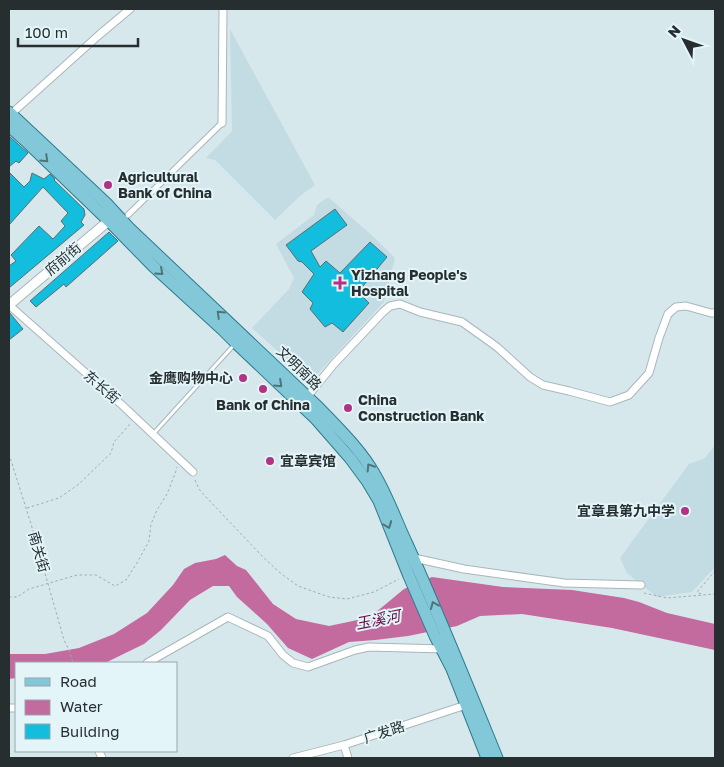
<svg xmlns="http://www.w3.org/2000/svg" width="724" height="767" font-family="'Golos Text','Noto Sans SC',sans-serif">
  <rect width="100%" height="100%" fill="#d7e8ed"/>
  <g fill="#c3dbe2">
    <path d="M230,29L315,185L300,196L275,220L215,160L206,158L232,131Z"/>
    <path d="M328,197L375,238L395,258L384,302L311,381L252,328L289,289L294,278L276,244L314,215L317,205Z"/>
    <path d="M715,445V567L692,592L657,597L627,573L620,558L689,464L705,458Z"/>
  </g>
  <path fill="#c36a9e" d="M225,555L237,566L246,570L273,604L296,619L329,626L367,618L375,613L404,589L432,577L503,587L572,590L624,598L639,602L667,613L715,624V650L612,628L522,614L480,616L457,626L408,636L375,640L349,642L312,659L288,648L267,624L237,597L229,586H213L190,600L161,630L144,644L105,663H16V678L9,679V654H45L79,648L114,634L147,613L173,585L184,569L195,563L216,559Z"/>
  <g fill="#13bdde" stroke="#5d6c70">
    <path d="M9,136L28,153L19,163L16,161L9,167Z"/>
    <path d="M9,172L24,187L30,181L32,173L44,179L50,174L55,179L54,180L84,209L85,215L81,222L84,225L9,288V266L16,261L11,255L39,226L53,239L65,226L61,221L68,213L43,187L9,225Z"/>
    <path d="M335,209L347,225L311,251L320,267L326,261L340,273L370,242L387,257L358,292L369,303L343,332L332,323L325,327L310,309L313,303L302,292L314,274L302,262L298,261L286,245Z"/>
    <path d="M109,232L118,241L66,287L64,284L36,307L30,301Z"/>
    <path d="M9,312L23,329L9,340Z"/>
  </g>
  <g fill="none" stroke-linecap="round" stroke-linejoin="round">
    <g stroke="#a7b7bb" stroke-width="5">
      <path id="service" d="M154,433L234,345"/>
    </g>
    <g stroke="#a7b7bb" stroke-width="7">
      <path id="pedestrian" d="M128,215L222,123"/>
    </g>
    <g stroke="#a7b7bb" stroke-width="9">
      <g id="minor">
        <path d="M11,114L99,35L130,9"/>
        <path d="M222,123L223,9"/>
        <path d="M9,305L122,405L193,472"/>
        <path d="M307,397L334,364L383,312L390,306L400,304L420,312L462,322L497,347L530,377L543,385L569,391L610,402L629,395L649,373L659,338L668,314L676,307L686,306L711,313H715"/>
        <path d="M414,558L464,569L564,583L641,585"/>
        <path d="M147,663L228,617L268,636L283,655L293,663L308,667L355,650L369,647L444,649"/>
        <path d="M9,708H16"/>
        <path d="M344,745L348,758"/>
        <path d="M99,751L102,758"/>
        <path d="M293,758L344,745L469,704"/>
      </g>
    </g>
    <g stroke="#a7b7bb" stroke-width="11">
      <path id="tertiary" d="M9,305L112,218"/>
    </g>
    <g stroke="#2d7b8c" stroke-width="13">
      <g id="primary">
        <path d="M9,112L106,203L129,228L319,408C339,429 361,450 375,475C388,497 396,521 407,544C439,615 468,687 497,758"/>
        <path d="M9,126L29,144L109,221L153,266L223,330L236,343L315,418L350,458L367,481L379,501L409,576L435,636L452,669L487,758"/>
      </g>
    </g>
    <g stroke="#9dabae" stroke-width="1" stroke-dasharray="2.5 2.5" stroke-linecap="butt">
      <path d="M9,454L31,524L64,640L69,650L73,663"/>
      <path d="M195,480L199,489L206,497L262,556L279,572L298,586L329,597L347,599L374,592L399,579"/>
      <path d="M27,508L59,498L79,484L111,453L114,442L130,424"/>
      <path d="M644,593L667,598L715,594"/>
      <path d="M701,594L697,592L715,571"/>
      <path d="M9,597H17L29,589L77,575H96L115,586L126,580L137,563L149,541L151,524L157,510L167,494L176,471L177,467"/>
    </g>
    <use href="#service" stroke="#fff" stroke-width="3"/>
    <use href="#pedestrian" stroke="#fff" stroke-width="5"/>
    <use href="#minor" stroke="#fff" stroke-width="7"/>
    <use href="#tertiary" stroke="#fff" stroke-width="9"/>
    <use href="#primary" stroke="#83c8d8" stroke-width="11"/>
  </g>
  <defs><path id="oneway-chevron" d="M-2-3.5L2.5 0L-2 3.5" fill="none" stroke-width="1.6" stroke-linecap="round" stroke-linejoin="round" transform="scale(1.25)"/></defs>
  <g stroke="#50737b">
    <use href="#oneway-chevron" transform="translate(45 159) rotate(44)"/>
    <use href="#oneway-chevron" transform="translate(160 272) rotate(42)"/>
    <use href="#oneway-chevron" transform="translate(220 314) rotate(-136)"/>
    <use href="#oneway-chevron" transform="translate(279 384) rotate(43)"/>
    <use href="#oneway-chevron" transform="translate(370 467) rotate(-123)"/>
    <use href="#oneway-chevron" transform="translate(388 525) rotate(69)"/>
    <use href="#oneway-chevron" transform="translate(434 605) rotate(-113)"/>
  </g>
  <g fill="#b13484" stroke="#e4f5fa" stroke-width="2">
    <circle cx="108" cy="185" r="5"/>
    <path d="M337.5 275.5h5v5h5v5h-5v5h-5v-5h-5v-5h5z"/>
    <circle cx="243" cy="378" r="5"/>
    <circle cx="263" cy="389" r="5"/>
    <circle cx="348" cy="408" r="5"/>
    <circle cx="270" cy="461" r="5"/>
    <circle cx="685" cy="511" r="5"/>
  </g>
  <g text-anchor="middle" stroke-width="4" stroke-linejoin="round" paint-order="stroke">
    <g font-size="14" font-weight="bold" fill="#272e2f" stroke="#e4f5fa" text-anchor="start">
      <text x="118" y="182">Agricultural<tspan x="118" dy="16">Bank of China</tspan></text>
      <text x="351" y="280">Yizhang People's<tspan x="351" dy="16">Hospital</tspan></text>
      <text x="233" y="383" text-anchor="end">金鹰购物中心</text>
      <text x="358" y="405">China<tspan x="358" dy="16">Construction Bank</tspan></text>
      <text x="263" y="410" text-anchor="middle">Bank of China</text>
      <text x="280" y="466">宜章宾馆</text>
      <text x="675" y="516" text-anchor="end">宜章县第九中学</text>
    </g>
    <g font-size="14" fill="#272e2f" stroke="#e4f5fa">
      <text transform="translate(63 259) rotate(-40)" y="5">府前街</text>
      <text transform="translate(299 368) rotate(44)" y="5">文明南路</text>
      <text transform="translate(102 387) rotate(41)" y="5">东长街</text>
      <text transform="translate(39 552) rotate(74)" y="5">南关街</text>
      <text transform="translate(384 732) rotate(-18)" y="5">广发路</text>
    </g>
    <g font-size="15" font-style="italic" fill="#621046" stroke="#e4f5fa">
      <text transform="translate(378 620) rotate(-11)" y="5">玉溪河</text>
    </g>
  </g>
  <rect width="724" height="767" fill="none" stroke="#272e2f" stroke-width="20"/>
  <rect x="15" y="662" width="162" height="90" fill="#e4f5fa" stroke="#98a5a9"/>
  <rect x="25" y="678" width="25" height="8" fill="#83c8d8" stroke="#98a5a9"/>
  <text x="60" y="687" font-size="15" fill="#272e2f">Road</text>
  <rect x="25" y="700" width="25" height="15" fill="#c36a9e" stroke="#98a5a9"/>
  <text x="60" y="712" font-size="15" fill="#272e2f">Water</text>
  <rect x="25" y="724" width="25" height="15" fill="#13bdde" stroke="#98a5a9"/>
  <text x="60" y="737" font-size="15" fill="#272e2f">Building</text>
  <g transform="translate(684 40) rotate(311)" stroke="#e4f5fa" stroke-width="4" paint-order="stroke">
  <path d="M0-4L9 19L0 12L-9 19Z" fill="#272e2f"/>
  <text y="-8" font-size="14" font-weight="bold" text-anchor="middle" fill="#272e2f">N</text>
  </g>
  <path d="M18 38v8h120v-8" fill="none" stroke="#272e2f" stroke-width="2.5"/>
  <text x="25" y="38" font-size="15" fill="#272e2f" stroke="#e4f5fa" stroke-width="4" paint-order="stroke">100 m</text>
</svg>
